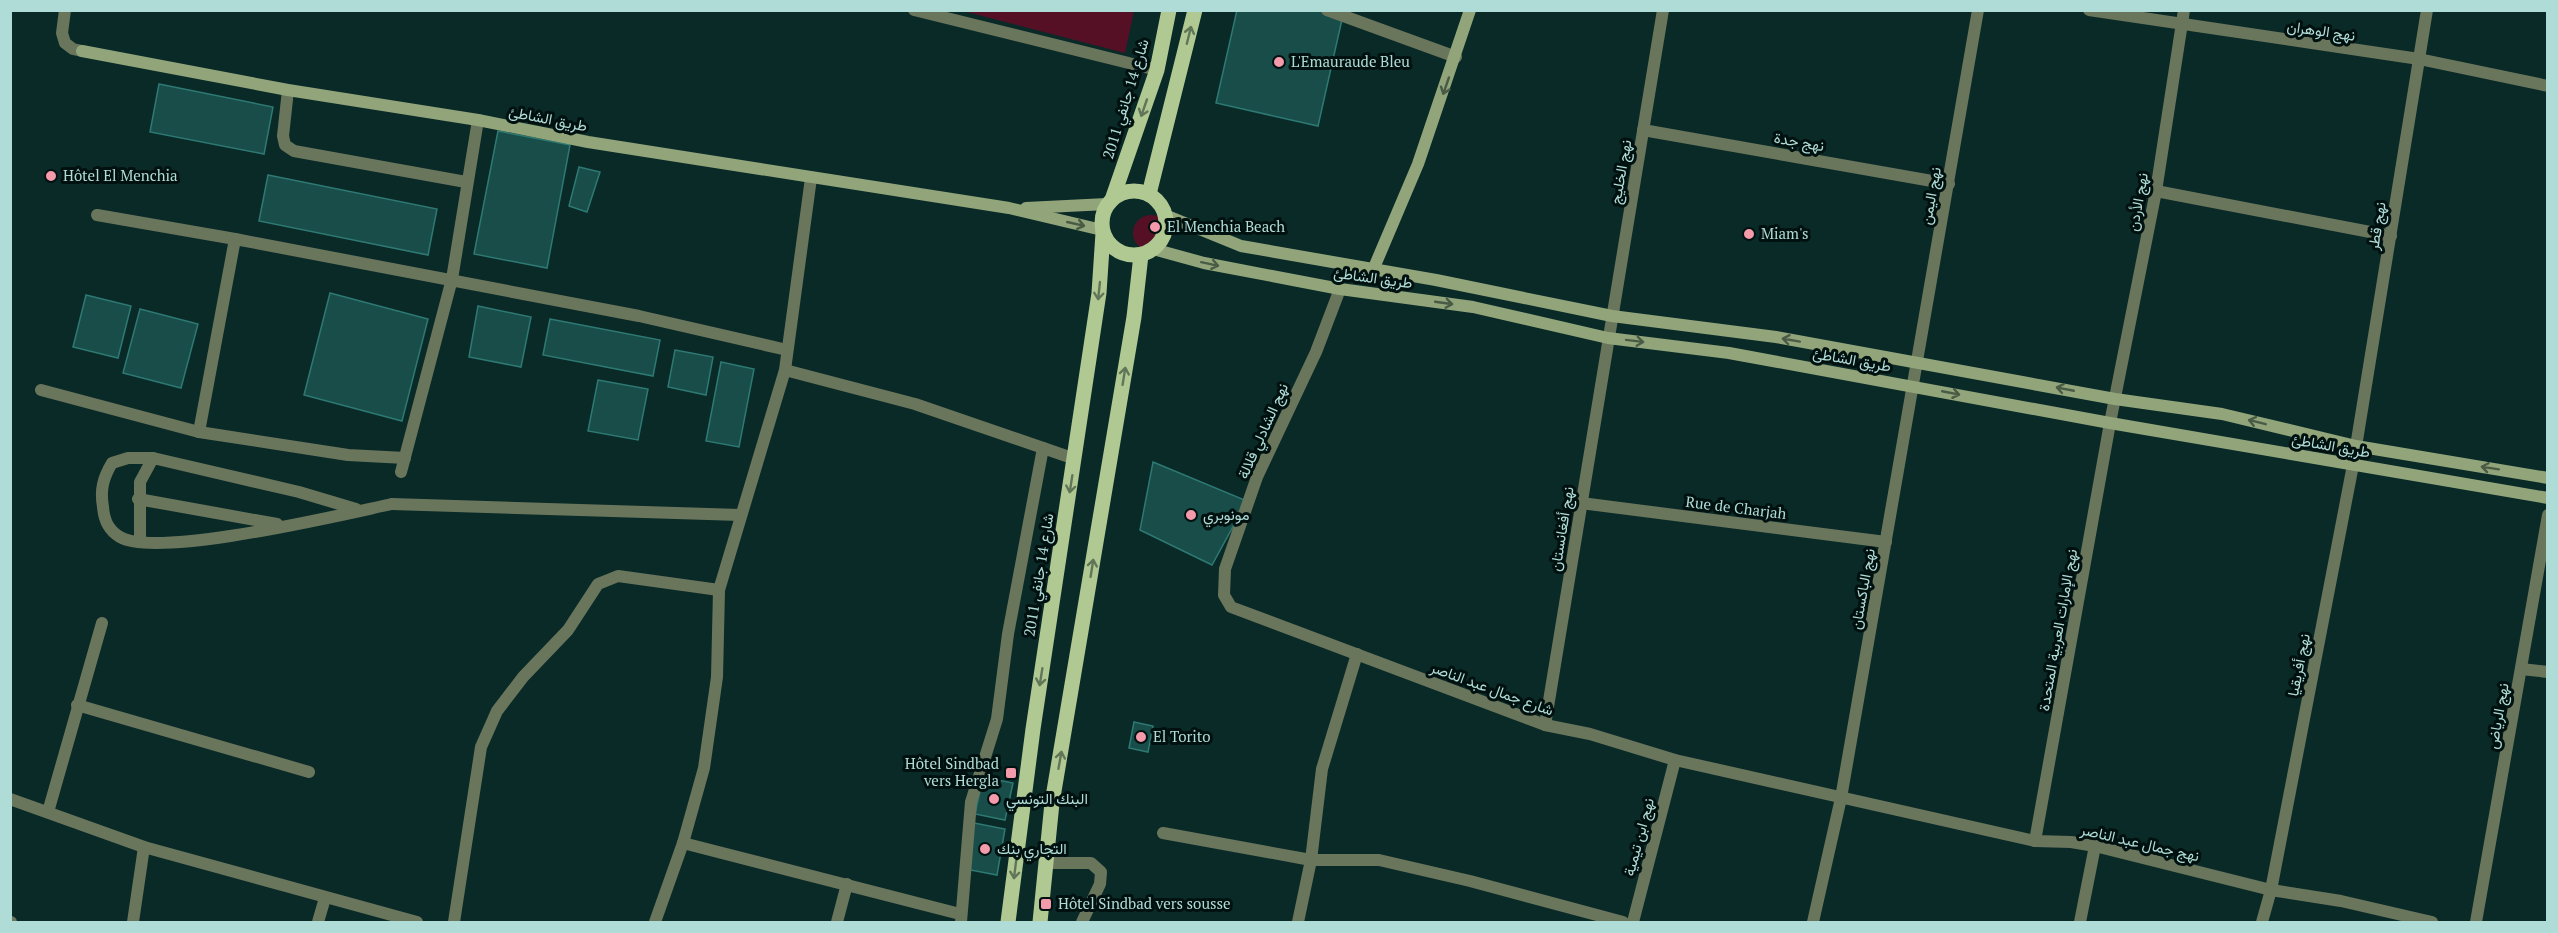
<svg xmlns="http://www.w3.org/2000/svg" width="2558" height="933" font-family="'PT Serif',Vazirmatn,serif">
  <rect width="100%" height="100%" fill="#0a2a28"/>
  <g fill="#561026">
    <path d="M963,11H1134L1125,53Z"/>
    <circle cx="1151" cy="233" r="18"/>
  </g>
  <g fill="#184d49" stroke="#2e7973" stroke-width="1.5">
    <path d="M1237,10H1322L1343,15L1318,126L1216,103Z"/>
    <path d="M159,84L273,107L264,154L150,132Z"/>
    <path d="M498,131L570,145L547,268L474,254Z"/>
    <path d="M579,167L600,172L587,212L569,206Z"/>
    <path d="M268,175L437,209L428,255L259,221Z"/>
    <path d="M330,293L428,319L402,421L304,395Z"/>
    <path d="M86,295L131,306L118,358L73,347Z"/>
    <path d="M478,306L531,317L521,367L469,357Z"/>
    <path d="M140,309L198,324L181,388L123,373Z"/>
    <path d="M550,319L660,340L653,376L543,355Z"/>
    <path d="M675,350L713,357L706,395L668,387Z"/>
    <path d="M721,362L754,369L739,447L706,441Z"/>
    <path d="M598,380L648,389L638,440L588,431Z"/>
    <path d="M1153,462L1247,501L1212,565L1140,530Z"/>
    <path d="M1134,722L1153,726L1148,752L1129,748Z"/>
    <path d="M983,777L1013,783L1005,820L975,814Z"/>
    <path d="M974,823L1005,829L997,875L965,869Z"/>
  </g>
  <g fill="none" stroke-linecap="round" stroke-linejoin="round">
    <g stroke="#6a765c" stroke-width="12">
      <path d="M65,10L62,33L65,43L73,49L82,51"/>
      <path d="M1327,10L1456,57"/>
      <path d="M288,90L283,136L285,145L294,151L466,182"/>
      <path d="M153,458H128L112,463C103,478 100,490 103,507C104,520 108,530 120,537C157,559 344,514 392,504"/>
      <path d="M138,499L277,524"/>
      <path d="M140,542V482L153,458L299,492L356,509"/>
      <path d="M683,843L960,914"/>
      <path d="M1048,863H1091L1101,872L1100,884L1082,922"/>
      <path d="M10,922H11"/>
      <path d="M837,922L847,884"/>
      <path d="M961,922L971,802L997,719L1008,634L1043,448"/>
    </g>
    <g stroke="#6a765c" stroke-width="12">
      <path d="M914,10L1157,70"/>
      <path d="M2089,10L2419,59L2548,86"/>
      <path d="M1643,130L1949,184"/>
      <path d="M2156,191L2391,236"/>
      <path d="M97,215L235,239"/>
      <path d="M1340,289L1316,352L1257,477L1225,569L1224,595L1231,607L1545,725L1590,734L1675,760L2035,841L2071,842L2095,846L2271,890L2341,901L2432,922"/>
      <path d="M785,370L915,404L1075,459"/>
      <path d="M41,390L199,432L348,455L405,458"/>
      <path d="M199,432L235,239L639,316L787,350"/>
      <path d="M401,472L452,279L478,120"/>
      <path d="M1581,503L1886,542"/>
      <path d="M392,504L740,515"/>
      <path d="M2521,669L2548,672"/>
      <path d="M77,705L309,772"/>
      <path d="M1545,725L1663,10"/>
      <path d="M10,799L144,847L417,922"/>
      <path d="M48,812L102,623"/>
      <path d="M1163,833L1311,860H1379L1470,881L1623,922"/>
      <path d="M2035,841L2110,423L2156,191L2184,10"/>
      <path d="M133,922L144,847"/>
      <path d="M318,922L325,898"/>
      <path d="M454,922L481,747L497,711L523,677L568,630L598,584L618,576L719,590"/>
      <path d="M655,922L683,843L704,768L717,677L719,590L785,370L811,178"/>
      <path d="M1298,922L1311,860L1322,769L1357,654"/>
      <path d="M1633,922L1675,760"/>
      <path d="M1813,922L1841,798L1978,10"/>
      <path d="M2080,922L2095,846"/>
      <path d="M2262,922L2271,890L2353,465L2427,10"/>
      <path d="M2476,922L2548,515"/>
    </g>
    <g stroke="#92a57a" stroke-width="12">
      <path d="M82,51L288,90L478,120L588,142L1009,208L1102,230"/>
      <path d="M1026,208L1107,204"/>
      <path d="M1165,215L1241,246L1436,280L1612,316L1776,337L2115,399L2222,414L2356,446L2548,478"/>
      <path d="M1153,249L1204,263L1340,289L1473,307L1608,338L1729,353L2110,423L2548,498"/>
      <path d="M1373,270L1418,164L1470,10"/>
    </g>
    <g stroke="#b0c992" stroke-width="15">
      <circle cx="1134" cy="223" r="32"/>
      <path d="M1149,194L1195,10"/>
      <path d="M1113,197L1157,70L1169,10"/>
      <path d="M1008,922L1033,729L1099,293L1103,233"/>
      <path d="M1040,922L1052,803L1134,317L1141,255"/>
    </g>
  </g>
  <defs><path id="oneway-shaft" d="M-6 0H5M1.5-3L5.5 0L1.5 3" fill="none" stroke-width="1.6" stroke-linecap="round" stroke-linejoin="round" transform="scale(1.5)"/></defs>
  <g stroke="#617658">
    <use href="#oneway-shaft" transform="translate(1189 35) rotate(-76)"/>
    <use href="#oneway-shaft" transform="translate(1144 108) rotate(109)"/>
    <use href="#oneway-shaft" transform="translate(1099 291) rotate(96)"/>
    <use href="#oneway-shaft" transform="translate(1124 376) rotate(-81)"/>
    <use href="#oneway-shaft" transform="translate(1071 484) rotate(99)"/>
    <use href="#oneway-shaft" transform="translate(1092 568) rotate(-81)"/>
    <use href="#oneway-shaft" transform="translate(1041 677) rotate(99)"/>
    <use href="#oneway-shaft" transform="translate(1060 760) rotate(-80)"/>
    <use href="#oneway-shaft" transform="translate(1015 870) rotate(97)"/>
  </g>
  <g stroke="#495b45">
    <use href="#oneway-shaft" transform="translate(1446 86) rotate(109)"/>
    <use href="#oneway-shaft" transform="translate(1076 224) rotate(13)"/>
    <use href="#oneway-shaft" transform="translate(1210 264) rotate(12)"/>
    <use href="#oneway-shaft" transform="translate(1444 303) rotate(8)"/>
    <use href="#oneway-shaft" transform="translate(1791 340) rotate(-170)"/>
    <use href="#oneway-shaft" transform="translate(1635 341) rotate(7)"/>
    <use href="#oneway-shaft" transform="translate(2065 389) rotate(-169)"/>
    <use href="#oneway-shaft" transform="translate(1951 393) rotate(11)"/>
    <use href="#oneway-shaft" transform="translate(2257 422) rotate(-166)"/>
    <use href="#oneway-shaft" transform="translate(2490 468) rotate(-171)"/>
  </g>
  <g fill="#f39aab" stroke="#001110" stroke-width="2">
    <circle cx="1279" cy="62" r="6"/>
    <circle cx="51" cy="176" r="6"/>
    <circle cx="1155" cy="227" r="6"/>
    <circle cx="1749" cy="234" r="6"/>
    <circle cx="1191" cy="515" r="6"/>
    <circle cx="1141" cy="737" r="6"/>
    <rect x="1005" y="767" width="12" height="12" rx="3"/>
    <circle cx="994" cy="799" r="6"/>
    <circle cx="985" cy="849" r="6"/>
    <rect x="1040" y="898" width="12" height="12" rx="3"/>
  </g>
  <g text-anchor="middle" stroke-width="6" stroke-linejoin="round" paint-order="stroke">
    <g font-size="15" fill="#b0dcd7" stroke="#001110">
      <text transform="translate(2321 31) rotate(8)" y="5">نهج الوهران</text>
      <text transform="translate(1126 99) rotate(-73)" y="5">شارع 14 جانفي 2011</text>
      <text transform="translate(548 119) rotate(11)" y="5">طريق الشاطئ</text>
      <text transform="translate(1799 142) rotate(10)" y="5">نهج جدة</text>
      <text transform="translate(1621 172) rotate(-80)" y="5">نهج الخليج</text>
      <text transform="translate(1931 196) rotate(-80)" y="5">نهج اليمن</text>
      <text transform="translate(2138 202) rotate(-80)" y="5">نهج الأردن</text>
      <text transform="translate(2377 226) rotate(-81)" y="5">نهج قطر</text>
      <text transform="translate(1373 278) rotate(8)" y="5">طريق الشاطئ</text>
      <text transform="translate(1852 360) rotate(10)" y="5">طريق الشاطئ</text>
      <text transform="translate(1263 431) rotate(-66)" y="5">نهج الشادلي قلالة</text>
      <text transform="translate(2331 446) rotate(10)" y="5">طريق الشاطئ</text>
      <text transform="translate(1736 508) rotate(7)" y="5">Rue de Charjah</text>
      <text transform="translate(1562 529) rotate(-81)" y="5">نهج أفغانستان</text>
      <text transform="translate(1039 575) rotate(-81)" y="5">شارع 14 جانفي 2011</text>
      <text transform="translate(1863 589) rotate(-80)" y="5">نهج الباكستان</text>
      <text transform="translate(2058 630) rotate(-80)" y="5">نهج الإمارات العربية المتحدة</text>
      <text transform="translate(2299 665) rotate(-79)" y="5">نهج أفريقيا</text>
      <text transform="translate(1492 689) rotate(20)" y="5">شارع جمال عبد الناصر</text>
      <text transform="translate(2498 716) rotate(-80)" y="5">نهج الرياض</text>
      <text transform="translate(1639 837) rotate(-75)" y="5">نهج ابن تيمية</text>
      <text transform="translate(2140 843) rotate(13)" y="5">نهج جمال عبد الناصر</text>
    </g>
    <g font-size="15" fill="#b0dcd7" stroke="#001110" text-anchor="start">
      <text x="1291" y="67">L'Emauraude Bleu</text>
      <text x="63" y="181">Hôtel El Menchia</text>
      <text x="1167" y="232">El Menchia Beach</text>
      <text x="1761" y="239">Miam's</text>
      <text x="1203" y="520">مونوبري</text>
      <text x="1153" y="742">El Torito</text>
      <text x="999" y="769" text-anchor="end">Hôtel Sindbad<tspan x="999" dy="17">vers Hergla</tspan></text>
      <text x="1006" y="804">البنك التونسي</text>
      <text x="997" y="854">التجاري بنك</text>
      <text x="1058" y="909">Hôtel Sindbad vers sousse</text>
    </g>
  </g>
  <rect width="2558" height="933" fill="none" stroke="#b0dcd7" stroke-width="24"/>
</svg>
